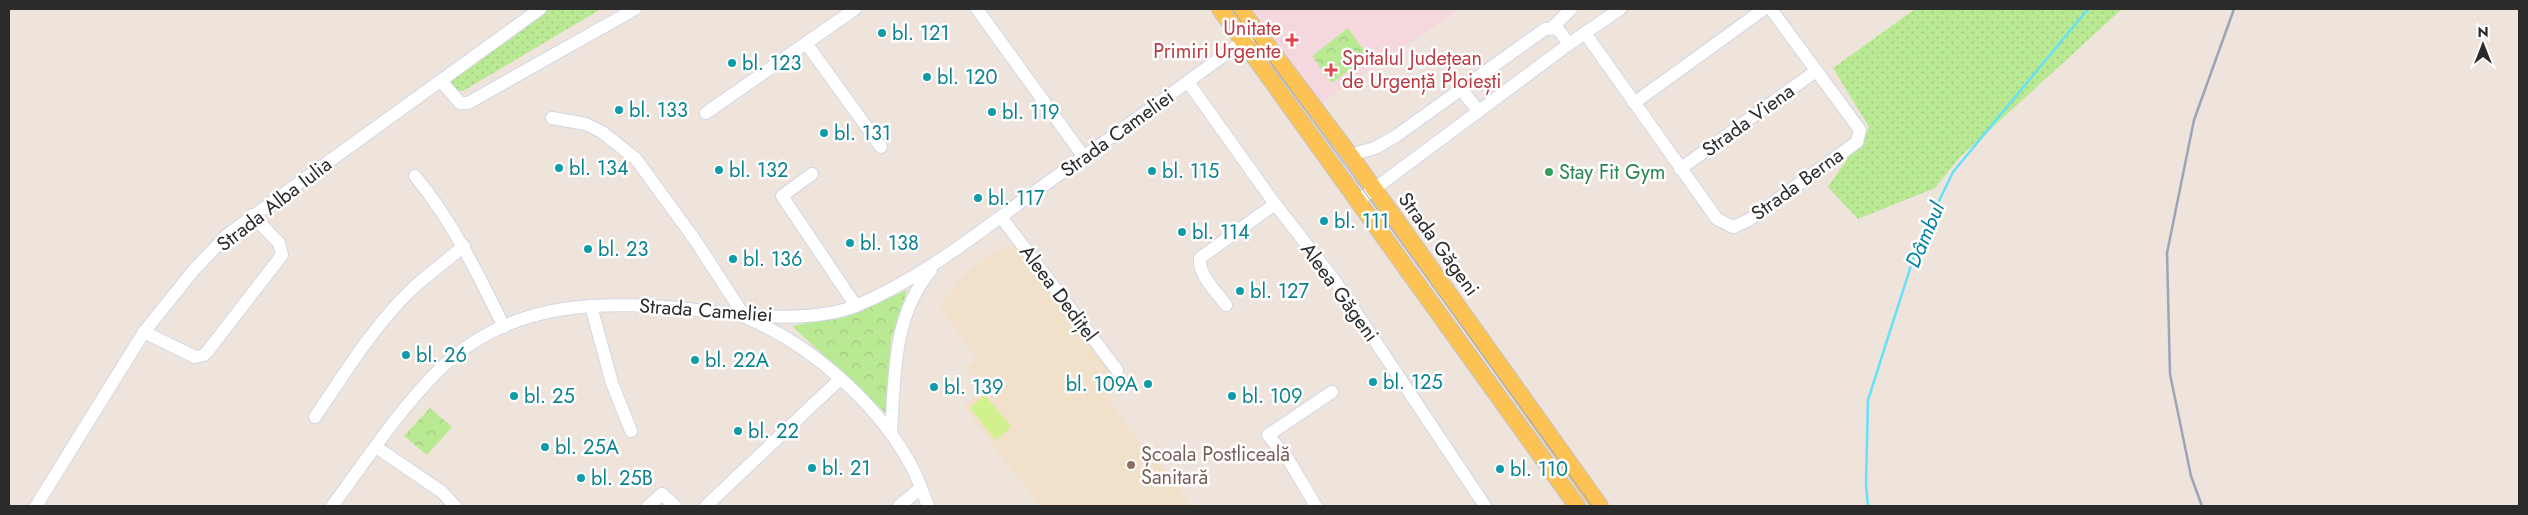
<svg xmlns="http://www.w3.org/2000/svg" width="2528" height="515" font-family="Jost,sans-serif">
  <defs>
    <pattern id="grass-dots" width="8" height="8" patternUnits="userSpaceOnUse" patternTransform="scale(1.25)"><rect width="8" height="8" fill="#bae994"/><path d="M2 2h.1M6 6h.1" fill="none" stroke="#a0c880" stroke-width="1.8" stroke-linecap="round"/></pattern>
    <pattern id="forest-crowns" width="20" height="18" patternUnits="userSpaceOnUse" patternTransform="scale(1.25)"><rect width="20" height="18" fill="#bae994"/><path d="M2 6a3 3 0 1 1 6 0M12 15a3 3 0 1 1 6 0" fill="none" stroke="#a0c880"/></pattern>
  </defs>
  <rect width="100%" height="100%" fill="#eee4dc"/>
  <path fill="#f1e0ca" d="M1015,243L1111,373L1110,403L1148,453L1152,452L1191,506H1040L963,406L984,389L966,368L976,359L940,307L963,276L984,259Z"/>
  <path fill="#f5d8dd" d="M1248,9H1460L1317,106Z"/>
  <g fill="url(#grass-dots)">
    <path d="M534,9H601L463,91H457L446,77Z"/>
    <path d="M1915,9H2122L1959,158L1935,188L1858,219L1828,187L1869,127L1833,68Z"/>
  </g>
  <g fill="url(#forest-crowns)">
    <path d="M1348,28L1368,56L1332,83L1312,56Z"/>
    <path d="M907,290L891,339L887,414L792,326L857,313Z"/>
    <path d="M430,408L452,427L427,455L404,436Z"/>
  </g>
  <path fill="#d1f18f" d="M985,395L1011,427L996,440L970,408Z"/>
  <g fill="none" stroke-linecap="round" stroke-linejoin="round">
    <path stroke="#66e1f8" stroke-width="2.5" d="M1868,506L1866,484L1868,400L1917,247L1953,172L2088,9"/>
    <g stroke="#d1d7e5" stroke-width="14">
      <g id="minor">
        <path d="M977,9L1084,157"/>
        <path d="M1553,27L1571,9"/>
        <path d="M1585,33L1717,219L1733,227L1749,220L1857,142L1860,130L1771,9"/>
        <path d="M806,43L881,147"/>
        <path d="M441,81L460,103H468L635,9"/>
        <path d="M1188,82L1275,204L1335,281L1485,506"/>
        <path d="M1462,90L1478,111"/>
        <path d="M1634,103L1764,9"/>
        <path d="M706,113L855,9"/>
        <path d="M552,118L586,124L602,132L636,159L695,240L745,317"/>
        <path d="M1350,155L1375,148L1396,136L1545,29L1557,28L1569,44"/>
        <path d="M1680,169L1816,71"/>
        <path d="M812,174L782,196L856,306"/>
        <path d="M415,176C453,222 478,274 504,327"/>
        <path d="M1358,201L1569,44L1620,9"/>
        <path d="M1001,217L1117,370"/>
        <path d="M1226,305C1216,291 1198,275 1200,258L1275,204"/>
        <path d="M591,306L612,383L631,431"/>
        <path d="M749,319C810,344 876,403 908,460C917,474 922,491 928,506"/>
        <path d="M144,332L195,357L204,355L207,352L282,255L279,243L252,215"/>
        <path d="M315,417C345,373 374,325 413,288C429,274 447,260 464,246"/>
        <path d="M891,433C895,376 892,317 931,270"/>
        <path d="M376,447L442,492L455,506"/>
        <path d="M36,506L144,332L193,271L227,235L540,9"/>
        <path d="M332,506C366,461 397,412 437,372C511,297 608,300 705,311C748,316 817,323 858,305C922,278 977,234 1033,193C1108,140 1182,86 1256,32"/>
        <path d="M648,506L662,494L675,506"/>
        <path d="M706,506L840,379"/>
        <path d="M899,506L921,488"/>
        <path d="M1316,506L1288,459L1268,435L1332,392"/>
      </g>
    </g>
    <g stroke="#c4c4c4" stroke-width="18">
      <g id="major">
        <path d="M1220,9L1577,506"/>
        <path d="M1240,9L1350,155L1600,506"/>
      </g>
    </g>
    <use href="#minor" stroke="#fff" stroke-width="12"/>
    <use href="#major" stroke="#fcc253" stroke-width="16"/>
    <path stroke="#9ea4b7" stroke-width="1" d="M1232,9L1592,506"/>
    <path stroke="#9ea4b7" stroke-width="2.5" d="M2202,506L2191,476L2170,374L2167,253L2194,120L2234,9"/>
  </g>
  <g fill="#0f9aa8" stroke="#fff" stroke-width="2">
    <circle cx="882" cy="33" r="5"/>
    <circle cx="732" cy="63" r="5"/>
    <circle cx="927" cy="77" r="5"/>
    <circle cx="619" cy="110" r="5"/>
    <circle cx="992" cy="112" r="5"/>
    <circle cx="824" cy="133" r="5"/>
    <circle cx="559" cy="168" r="5"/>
    <circle cx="719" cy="170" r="5"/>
    <circle cx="1152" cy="171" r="5"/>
    <circle cx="978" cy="198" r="5"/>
    <circle cx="1324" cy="221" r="5"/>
    <circle cx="1182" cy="232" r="5"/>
    <circle cx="850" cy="243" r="5"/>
    <circle cx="588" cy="249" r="5"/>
    <circle cx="733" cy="259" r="5"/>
    <circle cx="1240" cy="291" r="5"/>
    <circle cx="406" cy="355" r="5"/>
    <circle cx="695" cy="360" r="5"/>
    <circle cx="1373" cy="382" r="5"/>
    <circle cx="1148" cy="384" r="5"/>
    <circle cx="934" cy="387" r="5"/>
    <circle cx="514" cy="396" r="5"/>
    <circle cx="1232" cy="396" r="5"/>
    <circle cx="738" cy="431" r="5"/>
    <circle cx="545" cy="447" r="5"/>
    <circle cx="812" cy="468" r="5"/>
    <circle cx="1500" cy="469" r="5"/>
    <circle cx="581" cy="478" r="5"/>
  </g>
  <g fill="#e0444e" stroke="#fff" stroke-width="2">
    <path d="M1289.5 32.5h5v5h5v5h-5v5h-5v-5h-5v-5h5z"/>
    <path d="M1328.5 62.5h5v5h5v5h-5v5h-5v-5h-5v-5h5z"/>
  </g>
  <circle fill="#2e9e5b" stroke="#fff" stroke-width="2" cx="1549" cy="172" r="5"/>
  <circle fill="#8d6e63" stroke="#fff" stroke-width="2" cx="1131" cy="465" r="5"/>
  <g text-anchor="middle" stroke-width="5" stroke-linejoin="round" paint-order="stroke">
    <g font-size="20" fill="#be3a42" stroke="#fff" text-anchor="end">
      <text x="1281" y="35">Unitate<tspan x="1281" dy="23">Primiri Urgente</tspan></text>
      <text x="1342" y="65" text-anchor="start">Spitalul Județean<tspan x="1342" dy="23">de Urgență Ploiești</tspan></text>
    </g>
    <g font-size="20" fill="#0d838f" stroke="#fff" text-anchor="start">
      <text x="892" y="40">bl. 121</text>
      <text x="742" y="70">bl. 123</text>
      <text x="937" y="84">bl. 120</text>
      <text x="629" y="117">bl. 133</text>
      <text x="1002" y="119">bl. 119</text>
      <text x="834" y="140">bl. 131</text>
      <text x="569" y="175">bl. 134</text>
      <text x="729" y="177">bl. 132</text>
      <text x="1162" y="178">bl. 115</text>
      <text x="988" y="205">bl. 117</text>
      <text x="1334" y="228">bl. 111</text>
      <text x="1192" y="239">bl. 114</text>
      <text x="860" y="250">bl. 138</text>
      <text x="598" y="256">bl. 23</text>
      <text x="743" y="266">bl. 136</text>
      <text x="1250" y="298">bl. 127</text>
      <text x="416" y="362">bl. 26</text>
      <text x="705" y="367">bl. 22A</text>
      <text x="1383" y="389">bl. 125</text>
      <text x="1138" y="391" text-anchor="end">bl. 109A</text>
      <text x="944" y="394">bl. 139</text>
      <text x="524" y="403">bl. 25</text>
      <text x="1242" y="403">bl. 109</text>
      <text x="748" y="438">bl. 22</text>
      <text x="555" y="454">bl. 25A</text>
      <text x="822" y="475">bl. 21</text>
      <text x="1510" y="476">bl. 110</text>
      <text x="591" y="485">bl. 25B</text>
    </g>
    <g font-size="20" fill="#2b2b2b" stroke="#fff">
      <text transform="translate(1748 120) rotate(-36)" y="7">Strada Viena</text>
      <text transform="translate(1117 133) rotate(-36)" y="7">Strada Cameliei</text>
      <text transform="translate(1797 184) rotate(-36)" y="7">Strada Berna</text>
      <text transform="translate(274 204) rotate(-38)" y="7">Strada Alba Iulia</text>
      <text transform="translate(1439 244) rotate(54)" y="7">Strada Găgeni</text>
      <text transform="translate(1340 292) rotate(54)" y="7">Aleea Găgeni</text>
      <text transform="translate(1059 293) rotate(53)" y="7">Aleea Dedițel</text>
      <text transform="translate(706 310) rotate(4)" y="7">Strada Cameliei</text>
    </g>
    <g font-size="20" fill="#27864d" stroke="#fff" text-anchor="start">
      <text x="1559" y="179">Stay Fit Gym</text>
    </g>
    <g font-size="20" fill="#785e54" stroke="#fff" text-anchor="start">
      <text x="1141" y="461">Școala Postliceală<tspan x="1141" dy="23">Sanitară</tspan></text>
    </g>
    <g font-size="21" font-style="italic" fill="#0380a7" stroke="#fff">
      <text transform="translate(1925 235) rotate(-67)" y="7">Dâmbul</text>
    </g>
  </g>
  <rect width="2528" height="515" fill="none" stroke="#2b2b2b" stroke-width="20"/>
  <g transform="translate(2483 45)" stroke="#ffffff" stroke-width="4" paint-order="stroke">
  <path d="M0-4L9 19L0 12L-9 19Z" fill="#2b2b2b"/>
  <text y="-8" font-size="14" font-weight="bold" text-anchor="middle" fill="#2b2b2b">N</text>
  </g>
</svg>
